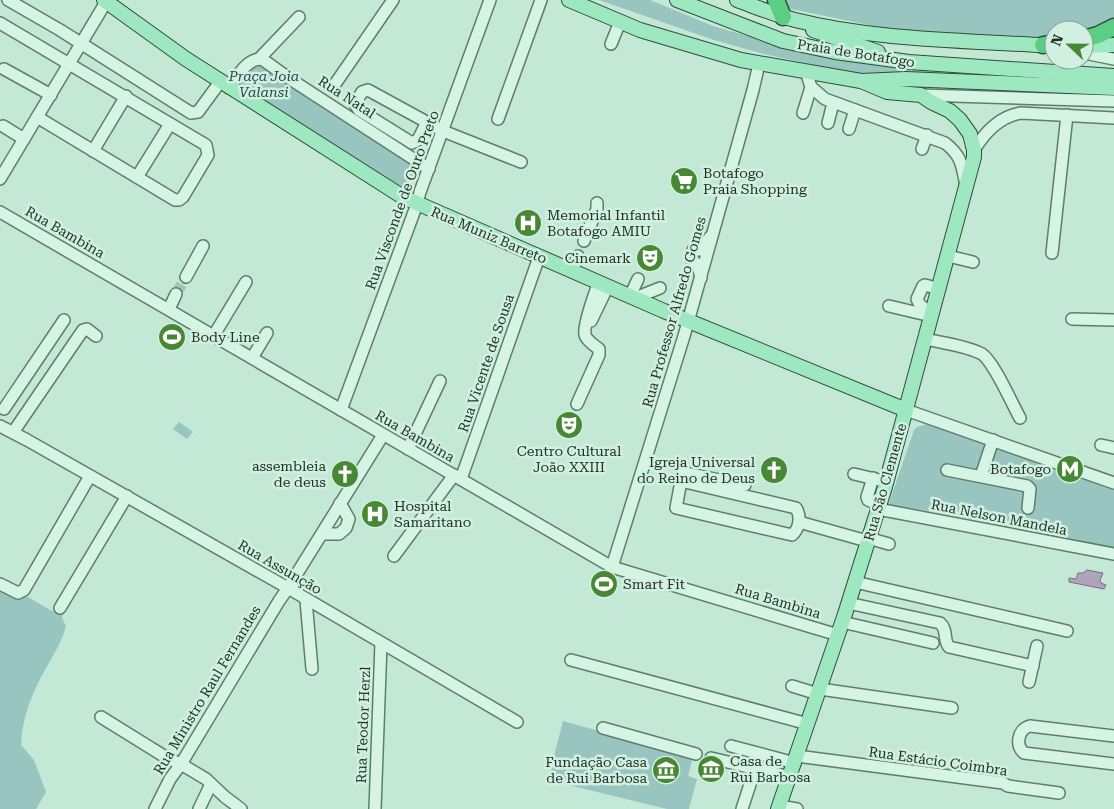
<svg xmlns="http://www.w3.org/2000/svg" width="1114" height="809" font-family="'Roboto Serif',serif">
  <rect width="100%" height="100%" fill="#c3e8d5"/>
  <g fill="#98c5c0">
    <path d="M599,0H650L713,26L768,42L977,76L883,78L845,72L760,53L711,39Z"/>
    <path d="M780,0H1114V21L1084,35V30H1054V40L898,31L786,8Z"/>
    <path d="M260,63L416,166C415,176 411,188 400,187L240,86L239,82L253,66Z"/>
    <path d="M179,422L193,432L187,439L173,429Z"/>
    <path d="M928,424L1114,490V550L1000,528L991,523L923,510L888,506L914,430L917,427Z"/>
    <path d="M0,587L23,594L50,610L63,615L62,618L66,626C62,641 54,654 46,668C32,693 22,717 21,745L34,760L46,792L36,809H0Z"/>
    <path d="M563,721L693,757L688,776L697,779L689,809H667L548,780Z"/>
  </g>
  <path fill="#b0a4bb" stroke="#7b6d88" d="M1087,570L1103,573L1100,580L1101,583L1106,585L1104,589L1069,582V578L1076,579L1078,573H1083Z"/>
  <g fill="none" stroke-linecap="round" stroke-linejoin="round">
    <path stroke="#a2c4b1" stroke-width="11" stroke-dasharray="11 5.5" stroke-linecap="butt" d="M176,294L186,277"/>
    <g stroke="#5c8067" stroke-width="14">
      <g id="minor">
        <path d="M8,0L60,30L191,113L198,112L220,82"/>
        <path d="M0,23L206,145L208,155L183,197L179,200H175L37,117"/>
        <path d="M611,44L620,22"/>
        <path d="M1084,53L1114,59"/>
        <path d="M259,59L299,17"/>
        <path d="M4,69L51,95"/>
        <path d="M806,71L811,87L825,99L945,143C962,156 962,166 966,186"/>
        <path d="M333,87L393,0"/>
        <path d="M229,88C237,77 247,58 262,59L287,77L429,169"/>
        <path d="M921,95L1114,101"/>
        <path d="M803,113L811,87"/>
        <path d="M498,119L541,0"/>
        <path d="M427,122L418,140L412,143L359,110L355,104L362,92L368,90L443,131L521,162"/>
        <path d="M828,123L833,103"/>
        <path d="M3,126L24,139"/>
        <path d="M849,129L855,110"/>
        <path d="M922,149L927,135"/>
        <path d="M974,150C985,132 1000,116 1021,113L1114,118"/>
        <path d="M93,151L126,96"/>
        <path d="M137,177L170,124"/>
        <path d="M0,179L106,2"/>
        <path d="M0,212L612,567L838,635"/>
        <path d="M584,241L597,209V203"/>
        <path d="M693,250H700L710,237"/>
        <path d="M1052,253L1067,115"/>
        <path d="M948,256L973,262"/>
        <path d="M691,259L698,265L701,278"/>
        <path d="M572,270L578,256"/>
        <path d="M186,277L203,246"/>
        <path d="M630,296L638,279"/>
        <path d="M635,298L660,288"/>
        <path d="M889,306L931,316"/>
        <path d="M169,309L176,294"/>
        <path d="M932,314L920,305L917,299L923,286L925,285L939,289"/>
        <path d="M1072,319L1114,320"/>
        <path d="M591,321L608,286"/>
        <path d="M214,335L246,282"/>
        <path d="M926,339C942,343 968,346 982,354C994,362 1012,404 1020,418"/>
        <path d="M252,358L267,333"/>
        <path d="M577,404L599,355V349C594,345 587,341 585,335C583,326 595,292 599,282"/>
        <path d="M4,409L64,320"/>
        <path d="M341,410L417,204L420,192L490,0"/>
        <path d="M906,410L1114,483"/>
        <path d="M0,426L27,440L288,588L517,722"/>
        <path d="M16,428L83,330L87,329L96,336"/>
        <path d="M1101,445L1114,448"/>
        <path d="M408,449L440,381"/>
        <path d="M947,470L1027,486L1030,489L1028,508"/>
        <path d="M854,474L879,480"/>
        <path d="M981,476L993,440"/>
        <path d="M873,478L867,497L868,500L879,505"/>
        <path d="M461,479L539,257"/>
        <path d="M681,481L796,508C801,516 800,528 792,535L676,508Z"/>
        <path d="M681,481L682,474L685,473L745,485"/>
        <path d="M878,509L1114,554"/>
        <path d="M799,522L867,541"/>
        <path d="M322,534H339L346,528L349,519L340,503"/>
        <path d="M868,538L889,544"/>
        <path d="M394,556L454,475"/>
        <path d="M612,567L684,336L753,90L759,64"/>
        <path d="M855,582L1067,631"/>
        <path d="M0,584L18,593L24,590L90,476"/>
        <path d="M306,600L312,669"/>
        <path d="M848,603L940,623C948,630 943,640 949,647L1033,666"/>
        <path d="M60,608L127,496"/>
        <path d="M842,622L933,643"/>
        <path d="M571,660L808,724"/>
        <path d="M1029,682L1037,646"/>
        <path d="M792,686L818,694"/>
        <path d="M820,689L952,708"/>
        <path d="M101,717L167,758L181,764L206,779L225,797L241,809"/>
        <path d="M603,728L696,754"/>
        <path d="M1114,736L1030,726C1018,729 1015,745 1024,753L1114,764"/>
        <path d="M731,746L795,763"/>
        <path d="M797,756L1003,783L1008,786L1059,793"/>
        <path d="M711,758L790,777"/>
        <path d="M779,806L797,809"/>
        <path d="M155,809L170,779L181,764L279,601L288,588L383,435"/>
        <path d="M199,809L211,784"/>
        <path d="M375,809L381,643"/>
        <path d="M742,809L755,769"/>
      </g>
    </g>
    <g stroke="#304e37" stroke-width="16">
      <g id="major">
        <path d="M104,0L186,59L403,197L664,311L906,410"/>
        <path d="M569,0L640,30L741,60L861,81L906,79L1114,88"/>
        <path d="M677,0L783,41L835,52L909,62L1114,76"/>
        <path d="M737,0C756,7 775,15 795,20C879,41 967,40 1053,46"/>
        <path d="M813,30L878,52"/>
        <path d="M1084,46L1114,45"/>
        <path d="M778,809L845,614L885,487L974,157V150L970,134L960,120L950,111L931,102L921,95L887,92L861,81"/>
      </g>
    </g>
    <g stroke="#304e37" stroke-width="19">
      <g id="highway">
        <path d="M776,0L783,17"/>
        <path d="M1084,39L1098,35L1114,27"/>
        <path d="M1043,45L1054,43"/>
      </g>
    </g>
    <use href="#minor" stroke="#d5f4e4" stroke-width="11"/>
    <use href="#major" stroke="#9ee8c1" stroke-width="14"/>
    <use href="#highway" stroke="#5cce84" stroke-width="16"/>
  </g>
  <defs>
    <g id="supermarket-disc" transform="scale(1.4375)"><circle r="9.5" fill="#468833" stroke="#d1f0e1"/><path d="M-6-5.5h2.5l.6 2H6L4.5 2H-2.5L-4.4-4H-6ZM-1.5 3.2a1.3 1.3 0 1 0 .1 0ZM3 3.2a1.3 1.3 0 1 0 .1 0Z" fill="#fff"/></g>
    <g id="hospital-disc" transform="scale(1.4375)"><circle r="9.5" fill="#468833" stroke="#d1f0e1"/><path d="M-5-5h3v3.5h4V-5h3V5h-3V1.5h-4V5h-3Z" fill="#fff"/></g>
    <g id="theatre-disc" transform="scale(1.4375)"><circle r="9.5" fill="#468833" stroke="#d1f0e1"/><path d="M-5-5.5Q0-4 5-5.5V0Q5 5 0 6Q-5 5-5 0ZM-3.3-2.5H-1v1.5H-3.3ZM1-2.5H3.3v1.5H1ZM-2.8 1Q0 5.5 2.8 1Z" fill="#fff"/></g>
    <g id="stadium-disc" transform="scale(1.4375)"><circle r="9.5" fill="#468833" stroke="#d1f0e1"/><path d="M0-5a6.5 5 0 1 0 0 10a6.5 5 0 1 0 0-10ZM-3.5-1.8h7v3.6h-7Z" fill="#fff"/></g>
    <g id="metro-disc" transform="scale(1.4375)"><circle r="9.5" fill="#468833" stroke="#d1f0e1"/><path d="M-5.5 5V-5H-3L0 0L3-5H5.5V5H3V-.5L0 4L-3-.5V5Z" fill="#fff"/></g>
    <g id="church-disc" transform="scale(1.4375)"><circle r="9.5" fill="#468833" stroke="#d1f0e1"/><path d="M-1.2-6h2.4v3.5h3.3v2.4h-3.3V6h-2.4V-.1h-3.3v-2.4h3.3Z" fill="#fff"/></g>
    <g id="museum-disc" transform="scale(1.4375)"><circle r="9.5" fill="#468833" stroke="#d1f0e1"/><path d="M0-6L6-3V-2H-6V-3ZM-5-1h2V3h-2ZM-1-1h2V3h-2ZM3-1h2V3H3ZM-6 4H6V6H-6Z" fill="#fff"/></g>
  </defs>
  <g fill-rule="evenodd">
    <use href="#supermarket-disc" x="684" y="181"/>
    <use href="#hospital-disc" x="528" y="223"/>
    <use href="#theatre-disc" x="650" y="258"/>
    <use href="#stadium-disc" x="172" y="337"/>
    <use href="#theatre-disc" x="569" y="425"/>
    <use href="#metro-disc" x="1070" y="469"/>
    <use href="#church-disc" x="774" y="470"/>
    <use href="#church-disc" x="345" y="474"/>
    <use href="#hospital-disc" x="375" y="514"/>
    <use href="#stadium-disc" x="604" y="584"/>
    <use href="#museum-disc" x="711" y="769"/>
    <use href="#museum-disc" x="666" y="770"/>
  </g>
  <g text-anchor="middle" stroke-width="5" stroke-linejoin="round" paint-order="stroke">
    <g font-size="14" fill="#1e3223" stroke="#d1f0e1">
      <text transform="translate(856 53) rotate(9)" y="5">Praia de Botafogo</text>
      <text transform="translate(347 97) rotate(33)" y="5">Rua Natal</text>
      <text transform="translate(402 200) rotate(-70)" y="5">Rua Visconde de Ouro Preto</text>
      <text transform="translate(65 232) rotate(30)" y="5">Rua Bambina</text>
      <text transform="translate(489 235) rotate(23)" y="5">Rua Muniz Barreto</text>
      <text transform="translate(674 312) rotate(-74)" y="5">Rua Professor Alfredo Gomes</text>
      <text transform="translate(486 363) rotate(-71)" y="5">Rua Vicente de Sousa</text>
      <text transform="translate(415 436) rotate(30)" y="5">Rua Bambina</text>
      <text transform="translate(885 482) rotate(-74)" y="5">Rua São Clemente</text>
      <text transform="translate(999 517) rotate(11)" y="5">Rua Nelson Mandela</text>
      <text transform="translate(280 567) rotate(30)" y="5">Rua Assunção</text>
      <text transform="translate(778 601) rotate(17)" y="5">Rua Bambina</text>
      <text transform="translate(207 690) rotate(-59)" y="5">Rua Ministro Raul Fernandes</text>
      <text transform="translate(363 725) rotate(-88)" y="5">Rua Teodor Herzl</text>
      <text transform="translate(938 761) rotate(8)" y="5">Rua Estácio Coimbra</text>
    </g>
    <g font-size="14" font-style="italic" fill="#274a4c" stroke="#d1f0e1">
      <text x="264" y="81">Praça Joia<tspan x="264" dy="16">Valansi</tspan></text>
    </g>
    <g font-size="14" fill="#1e3223" stroke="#d1f0e1" text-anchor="start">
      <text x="703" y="178">Botafogo<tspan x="703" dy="16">Praia Shopping</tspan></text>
      <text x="547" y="220">Memorial Infantil<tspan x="547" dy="16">Botafogo AMIU</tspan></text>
      <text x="631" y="263" text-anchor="end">Cinemark</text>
      <text x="191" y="342">Body Line</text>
      <text x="569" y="456" text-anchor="middle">Centro Cultural<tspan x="569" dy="16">João XXIII</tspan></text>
      <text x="755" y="467" text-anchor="end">Igreja Universal<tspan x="755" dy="16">do Reino de Deus</tspan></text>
      <text x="326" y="471" text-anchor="end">assembleia<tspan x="326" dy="16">de deus</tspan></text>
      <text x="1051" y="474" text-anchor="end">Botafogo</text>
      <text x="394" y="511">Hospital<tspan x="394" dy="16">Samaritano</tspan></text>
      <text x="623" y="589">Smart Fit</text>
      <text x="730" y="766">Casa de<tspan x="730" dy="16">Rui Barbosa</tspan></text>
      <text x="647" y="767" text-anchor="end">Fundação Casa<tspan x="647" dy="16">de Rui Barbosa</tspan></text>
    </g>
  </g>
  <g transform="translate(1069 45) rotate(292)"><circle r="24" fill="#d1f0e1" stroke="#89a495"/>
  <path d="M0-4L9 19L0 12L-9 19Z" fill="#468833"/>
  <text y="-8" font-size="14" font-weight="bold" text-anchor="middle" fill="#1e3223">N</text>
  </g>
</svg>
